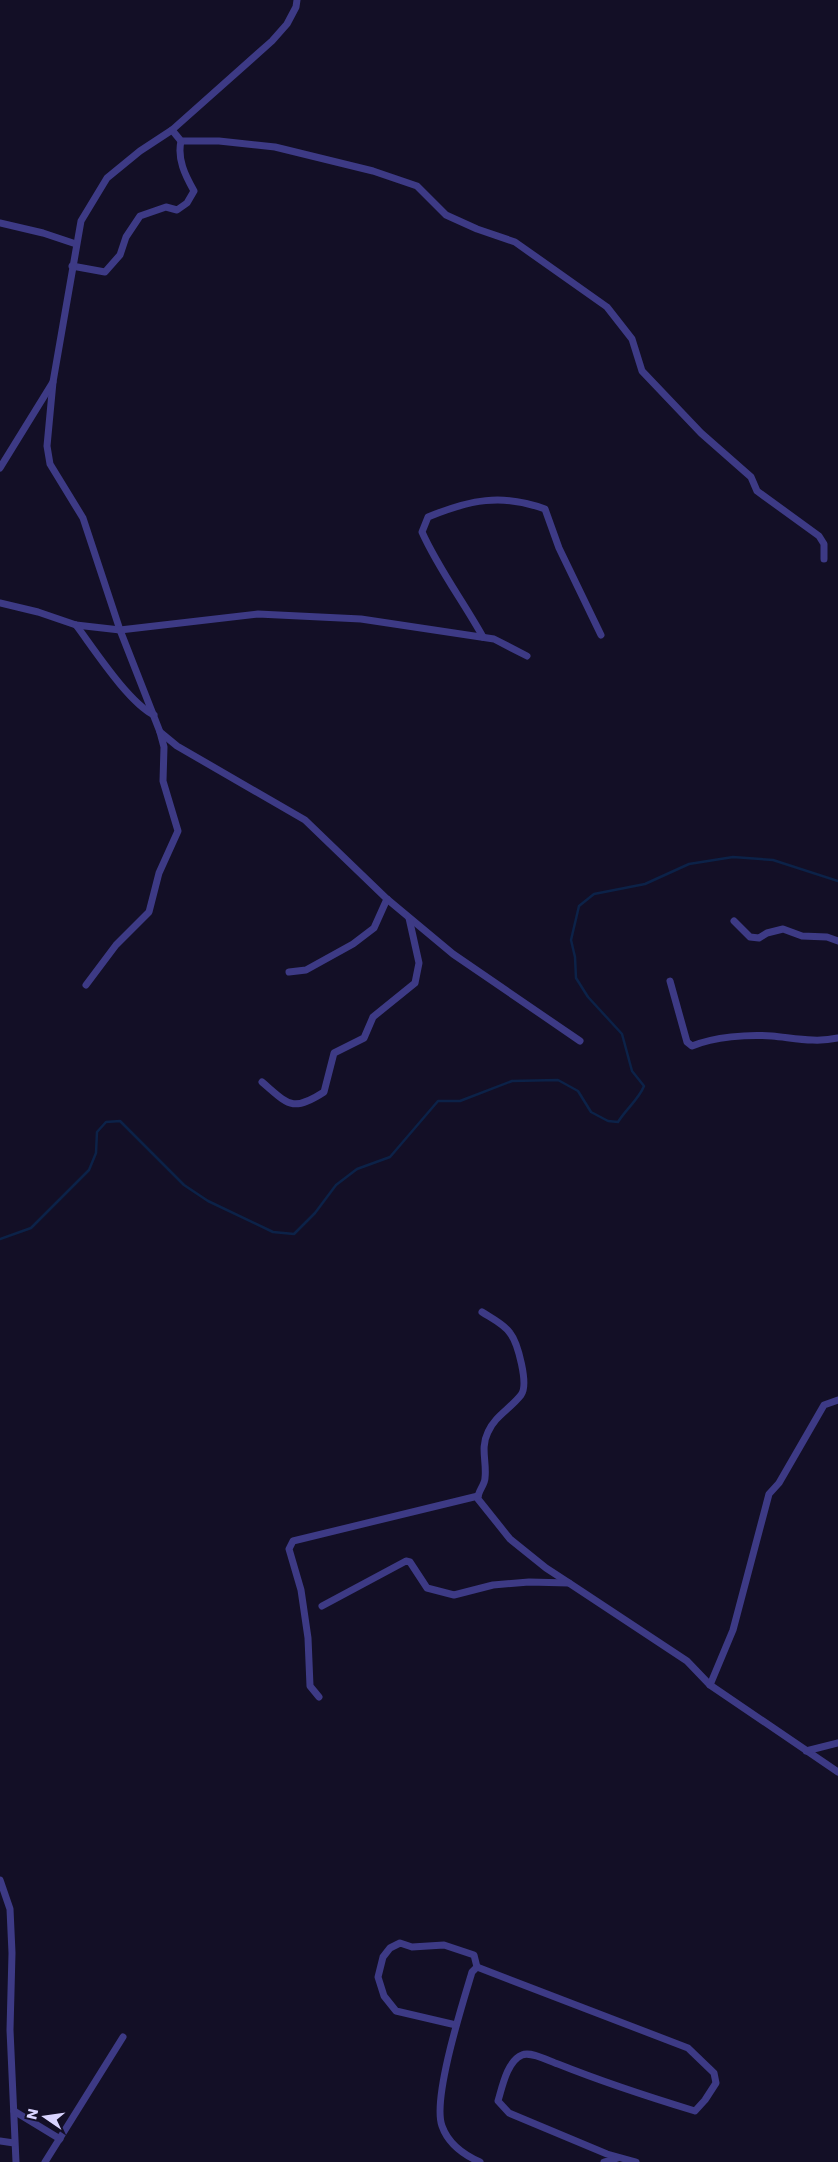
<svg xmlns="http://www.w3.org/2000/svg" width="838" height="2162" font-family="Poppins,sans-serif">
  <rect width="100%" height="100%" fill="#130f26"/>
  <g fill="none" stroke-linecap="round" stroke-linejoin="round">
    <path stroke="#0c2248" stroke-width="2.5" d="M0,1239L31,1228L89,1170L96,1153L97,1132L106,1122L120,1121L184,1185L208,1201L273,1232L294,1234L315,1213L336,1185L357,1169L390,1157L438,1101H460L512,1081L558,1080L578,1091L591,1112L608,1121L618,1122C626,1109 639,1099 644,1086L632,1071L622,1034L588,997L576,978L575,957L571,940L579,906L594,894L645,884L689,864L733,857L773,860L838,881"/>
    <g stroke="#3d3a85" stroke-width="7">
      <path d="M172,130L181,141H219L275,147L373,171L417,186L446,215L477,229L515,242L607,307L632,339L642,371L701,433L751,477L757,491L819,536L824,544V559"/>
      <path d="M0,223L43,233L76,244"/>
      <path d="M72,266L105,272L120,255L126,237L140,216L166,207L177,210L187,203L194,191C185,175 177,159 181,141"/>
      <path d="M53,382L47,446L50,464L83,518L120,630L160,732L177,746L305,820L387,899L453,954L580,1041"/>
      <path d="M0,468L53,382L81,221L107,178L140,151L172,130L272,41L287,24L296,7L297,0"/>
      <path d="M0,603L38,612L76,625L120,630L258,614L361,619L494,639L527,656"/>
      <path d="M76,625C94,649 128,702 154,715"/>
      <path d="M483,637C463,601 438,568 422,532L428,517C469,500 502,493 545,509L559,548L601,635"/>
      <path d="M734,921L750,937L759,938L767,933L783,929L802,936L827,937L838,941"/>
      <path d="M289,972L306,970L353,944L374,928L387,899"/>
      <path d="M670,981L687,1042L692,1046C714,1037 748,1034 772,1036C794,1038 816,1043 838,1038"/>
      <path d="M86,985L116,945L149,912L159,873L178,831L163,781L164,747L160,732"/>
      <path d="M262,1082C288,1104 292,1113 324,1092L334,1053L364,1038L373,1017L415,983L419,963L409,918"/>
      <path d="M482,1312C491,1318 504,1324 510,1333C518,1343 529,1385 521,1395C510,1409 495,1416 488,1432C480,1448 487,1462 485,1478C485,1485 477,1492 478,1499L510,1539L546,1568L569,1583"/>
      <path d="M322,1606L406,1561L410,1562L427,1588L454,1595L493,1585L529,1582L569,1583L687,1661L710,1685L838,1772"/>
      <path d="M710,1685L733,1630L769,1494L779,1483L824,1405L838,1400"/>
      <path d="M319,1697L310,1686L308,1638L301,1590L289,1549L293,1541L478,1496"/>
      <path d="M806,1751L838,1743"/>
      <path d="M0,1880L10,1909L12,1953L10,2030L16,2162"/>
      <path d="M477,1967L688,2048L714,2073L716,2083L705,2100L695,2111C649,2097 603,2082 558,2064C549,2061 531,2051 522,2055C507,2061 502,2088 498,2101L509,2113L607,2154L636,2162"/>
      <path d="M477,1967L472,1972C463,2002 432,2099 442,2126C448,2143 464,2155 480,2162"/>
      <path d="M456,2025L396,2011L384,1996L378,1977L383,1957L390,1948L400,1943L412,1947L444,1945L474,1955L477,1967"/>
      <path d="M14,2111L60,2139"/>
      <path d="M0,2141L14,2143"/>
      <path d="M45,2162L123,2037"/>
      <path d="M604,2162L618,2158"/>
    </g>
  </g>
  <g transform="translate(45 2117) rotate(283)" stroke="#130f26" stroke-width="4" paint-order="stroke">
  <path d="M0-4L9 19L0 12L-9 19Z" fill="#d9d4ff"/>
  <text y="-8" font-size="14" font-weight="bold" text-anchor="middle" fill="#d9d4ff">N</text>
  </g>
</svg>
